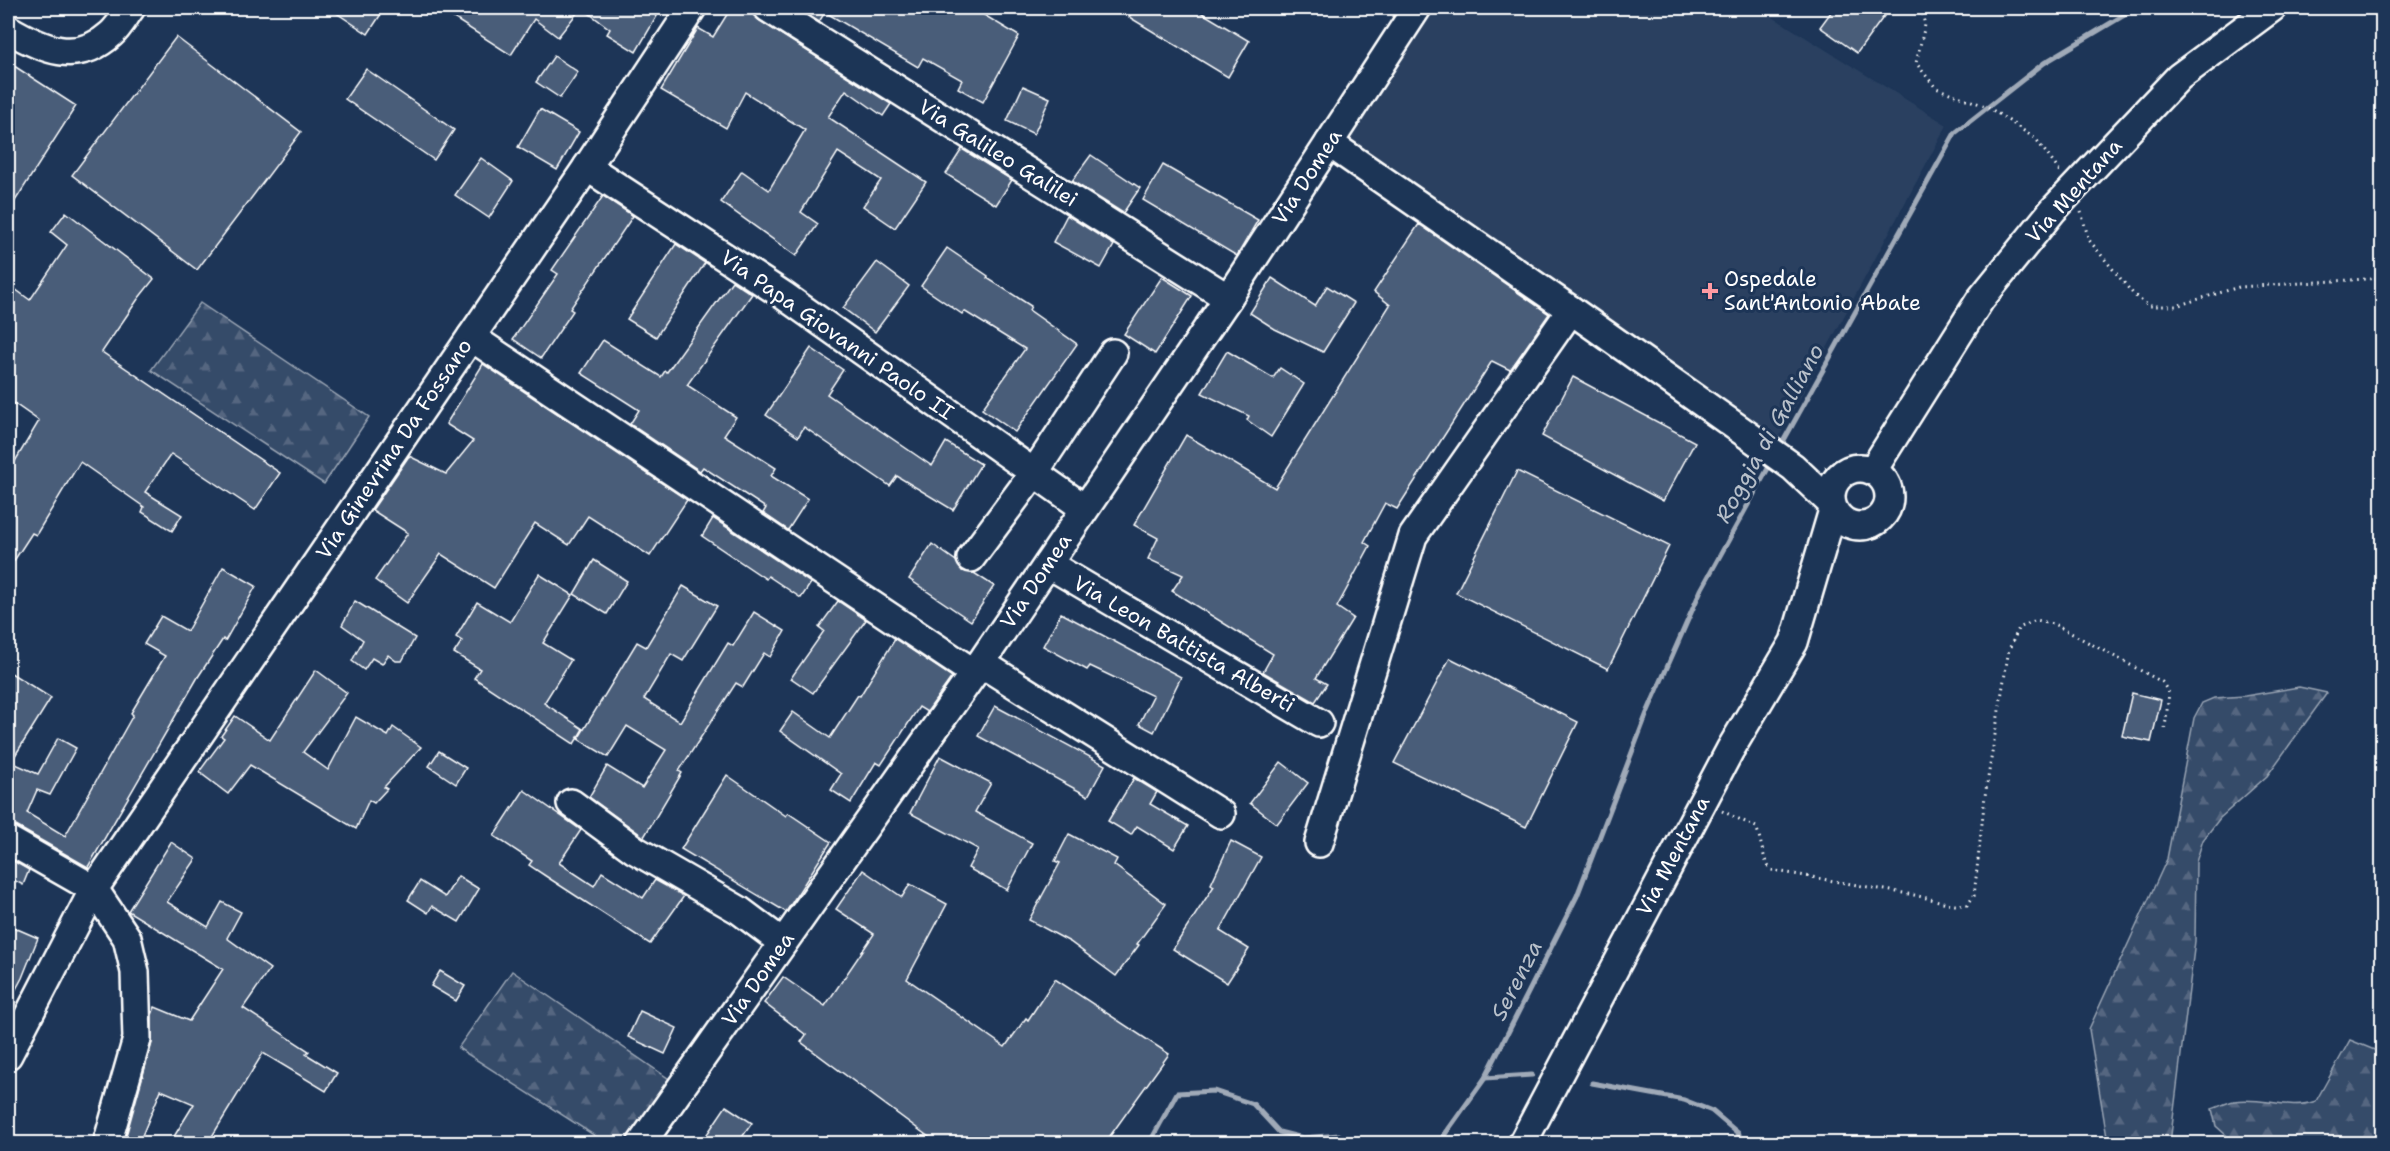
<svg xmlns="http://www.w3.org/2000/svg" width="2390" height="1151" font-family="'Shantell Sans',sans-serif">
  <defs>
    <pattern id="forest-firs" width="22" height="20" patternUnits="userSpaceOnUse" patternTransform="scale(1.5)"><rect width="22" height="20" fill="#364b69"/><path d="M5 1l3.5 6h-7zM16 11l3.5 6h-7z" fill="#546680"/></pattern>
  </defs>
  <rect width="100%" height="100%" fill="#1d3557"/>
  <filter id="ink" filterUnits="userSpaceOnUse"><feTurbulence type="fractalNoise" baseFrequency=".0167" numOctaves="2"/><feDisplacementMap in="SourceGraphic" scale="12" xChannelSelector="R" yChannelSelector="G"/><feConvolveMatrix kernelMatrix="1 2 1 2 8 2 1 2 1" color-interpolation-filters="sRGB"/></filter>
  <g filter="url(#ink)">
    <path fill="#2a4161" d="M1435,8H1758L1947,125L1778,439L1348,143Z"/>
    <g fill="url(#forest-firs)" stroke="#9aa5b4" stroke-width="1.5">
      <path d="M200,303L369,417L324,484L151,370Z"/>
      <path d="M2299,687L2327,693L2267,776L2220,818L2203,840L2196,862L2195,941L2170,1143H2108L2089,1029L2167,859L2194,718L2202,703L2214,698L2245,696Z"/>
      <path d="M512,971L672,1081L630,1143H606L458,1048Z"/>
      <path d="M2350,1040L2382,1053V1143H2235L2216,1126L2212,1109C2219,1107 2227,1102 2234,1101C2262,1096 2289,1111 2316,1101Z"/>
    </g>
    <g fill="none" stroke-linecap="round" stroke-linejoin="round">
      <g stroke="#a0aab8" stroke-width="5">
        <path d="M1779,449L1955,133L2044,63L2136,8"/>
        <path d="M1485,1078L1532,1075"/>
        <path d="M1592,1083L1684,1100L1712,1111L1739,1134L1738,1144"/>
        <path d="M1149,1144L1177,1093L1214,1091L1253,1104L1279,1132L1303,1138L1339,1135L1349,1144"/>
        <path d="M1438,1144L1485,1078L1577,896L1647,713L1701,590L1771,463"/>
      </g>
    </g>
    <g fill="#4a5d79" stroke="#fff" stroke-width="1.5">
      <path d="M329,8H385L368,34Z"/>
      <path d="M438,8H581L558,37L534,19L511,55Z"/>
      <path d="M582,8H643L657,16L636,52L607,34L610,29Z"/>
      <path d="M731,8H752L754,16L760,21L891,104L883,116L846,90L828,117L926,182L895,228L863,206L881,180L838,152L801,212L818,224L796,256L721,202L742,171L769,190L805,130L745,92L726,128L661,90L698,28L713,37Z"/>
      <path d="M797,8H988L984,15L1019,36L983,102L958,88L962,80L923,58L918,67L825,12L819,22Z"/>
      <path d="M1135,8H1194L1249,41L1228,77L1129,17Z"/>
      <path d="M1834,8H1890L1857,53L1820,27Z"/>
      <path d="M176,37L301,132L197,270L72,175Z"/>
      <path d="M554,56L578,72L560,98L536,82Z"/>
      <path d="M8,62L76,106L8,212Z"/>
      <path d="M366,69L454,130L434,160L345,99Z"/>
      <path d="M1023,86L1050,98L1034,134L1007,121Z"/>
      <path d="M540,109L579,132L557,170L518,147Z"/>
      <path d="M962,149L1012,180L996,205L946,174Z"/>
      <path d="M1091,155L1140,188L1123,213L1072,181Z"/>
      <path d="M481,158L513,181L489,218L455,195Z"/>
      <path d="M1163,165L1258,220L1237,256L1143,200Z"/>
      <path d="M603,196L633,216L570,309L573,311L541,358L513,339L558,274L552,270Z"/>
      <path d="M66,212L154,279L138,299L102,352L280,473L255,510L171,454L145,492L182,515L172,531L142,512L144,507L80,462L36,535L32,533L8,570V473L39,421L8,399V284L30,300L67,245L51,232Z"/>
      <path d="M1067,215L1114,245L1101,268L1053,242Z"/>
      <path d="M1419,224L1549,314L1510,370L1492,361L1397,509L1385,503L1364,542L1370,546L1337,607L1353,618L1316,678L1327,684L1315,702L1263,672L1273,654L1172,591L1183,575L1148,559L1158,538L1134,525L1186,435L1275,488L1390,305L1374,292Z"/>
      <path d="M676,244L705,263L656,337L627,319Z"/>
      <path d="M947,248L988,276L987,278L1031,306L1029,310L1077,344L1015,432L982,409L1025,349L964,311L962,314L921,286Z"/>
      <path d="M877,262L909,286L875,332L843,308Z"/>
      <path d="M1162,277L1192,296L1155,354L1124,334Z"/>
      <path d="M1272,278L1315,306L1327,286L1354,303L1323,352L1275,329L1250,313Z"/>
      <path d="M732,281L752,294L687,385L736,417L724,435L776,468L771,476L808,499L788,530L763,513L766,508L703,467L700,471L630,424L639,410L581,373L603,340L661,377L665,371L667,372Z"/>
      <path d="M811,348L843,370L827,394L932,466L946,442L981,464L953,510L897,476L890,486L804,427L798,437L766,415Z"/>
      <path d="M1227,351L1273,378L1280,368L1304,384L1271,437L1247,420L1249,416L1202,393Z"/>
      <path d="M483,364L687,500L650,556L588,516L569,545L535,523L494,588L441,554L407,603L375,580L408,533L372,510L409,456L446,474L473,441L446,424Z"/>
      <path d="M1573,377L1695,442L1663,501L1542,436Z"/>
      <path d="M1517,471L1669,546L1608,669L1456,593Z"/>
      <path d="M713,518L811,583L801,598L768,576L766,579L702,536Z"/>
      <path d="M932,544L956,561L962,571L974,573L994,586L971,621L909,579Z"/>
      <path d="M594,560L627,581L607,614L574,594Z"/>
      <path d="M223,567L256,586L225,641L223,639L198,677L88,867L16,826L8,824V671L51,698L11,762L38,774L58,738L76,748L50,795L37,790L27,813L65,836L133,715L131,713L165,656L144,644L161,616L187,631Z"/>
      <path d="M539,574L573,595L543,643L571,660L544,703L583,729L574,744L474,678L480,669L454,653L462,641L456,637L477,602L510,622Z"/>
      <path d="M683,586L717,606L683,661L671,654L644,699L680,722L728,643L733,646L754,612L785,631L770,657L764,653L743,687L736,683L679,771L682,773L644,837L589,797L607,766L642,788L666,750L627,726L608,757L578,739L637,642L646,647Z"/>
      <path d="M355,601L415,638L402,661H396L388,655L382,664L372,658L364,670L352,661L363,640L342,625Z"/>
      <path d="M838,601L866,620L813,693L791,678L824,631L819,627Z"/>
      <path d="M1061,613L1181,677L1154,732L1139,724L1153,696L1090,666L1087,670L1043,646Z"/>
      <path d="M895,639L952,677L927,712L919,707L881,765L876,762L851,803L831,790L841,774L780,731L793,712L830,738L858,695L860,696Z"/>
      <path d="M1450,658L1578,722L1526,827L1394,763Z"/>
      <path d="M316,670L347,693L303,752L328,770L356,717L388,736L393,727L421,747L384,787L387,789L374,803L369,800L356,829L250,765L228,794L199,772L224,738L221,736L235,716L270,740Z"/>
      <path d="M2132,693L2161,700L2151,742L2122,736Z"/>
      <path d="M995,706L1105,765L1088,796L978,736Z"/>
      <path d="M439,751L466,768L456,784L429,766Z"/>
      <path d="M940,756L991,783L975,812L1032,843L1007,890L968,868L978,849L910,813Z"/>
      <path d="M1281,762L1308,783L1277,824L1250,803Z"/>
      <path d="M727,775L786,816L788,813L831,842L786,912L681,849Z"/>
      <path d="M1134,778L1157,792L1150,804L1188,826L1174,849L1137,826L1131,835L1108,821Z"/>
      <path d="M524,790L581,830L559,863L594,886L602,872L643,898L655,880L684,896L650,944L547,877L529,865L532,861L494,836Z"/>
      <path d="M1069,834L1117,859L1114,865L1166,904L1137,944L1139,945L1116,976L1070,942L1029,920L1060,863L1055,861Z"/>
      <path d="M1231,841L1261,857L1220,931L1249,949L1227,983L1173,949L1214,886L1211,884Z"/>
      <path d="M171,842L196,859L167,902L208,927L222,902L241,912L227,938L270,969L243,1008L309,1051L306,1054L337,1073L326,1091L263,1053L208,1143H170L194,1104L161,1090L139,1143H124L152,1043V1015L155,1007L189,1021L223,969L128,911Z"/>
      <path d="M8,858L29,870L23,885L8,877Z"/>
      <path d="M863,870L902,897L910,884L947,904L907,979L1005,1047L1026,1018L1028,1020L1055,979L1169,1054L1105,1143H937L801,1042L806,1035L764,1003L783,977L825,1006L874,934L836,909Z"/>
      <path d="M458,876L479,889L459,922L432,906L428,913L408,900L420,881L445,897Z"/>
      <path d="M8,925L38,938L22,978L8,1004Z"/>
      <path d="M440,971L465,986L456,1001L431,986Z"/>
      <path d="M640,1011L677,1028L665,1054L628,1037Z"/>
      <path d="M726,1106L752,1123L738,1143H701Z"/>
    </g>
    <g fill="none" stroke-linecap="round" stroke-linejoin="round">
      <g stroke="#fff" stroke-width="32">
        <g id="minor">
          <path d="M768,8L1228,298"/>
          <path d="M8,29C42,49 77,65 111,34C119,27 125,16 131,8"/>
          <path d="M1329,143L1571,310L1793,467L1831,503"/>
          <path d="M587,167L783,295L1084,508"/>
          <path d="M471,337L974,673"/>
          <circle cx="1860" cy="497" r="29"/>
          <path d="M1873,470L1980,300L2053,210L2179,77L2272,8"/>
          <path d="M971,558L1034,473L1113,353"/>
          <path d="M1048,564L1319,723"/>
          <path d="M981,663L1221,814"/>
          <path d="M571,803L635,850L739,910L783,943"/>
          <path d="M8,840L94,889L127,938L135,972L137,1039L107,1144"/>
          <path d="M1319,843L1413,536L1571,310"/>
          <path d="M8,1055L94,889L587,167L692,8"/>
          <path d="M641,1144L974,673L1228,298L1417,8"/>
          <path d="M1522,1144L1730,750L1794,642L1833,510"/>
        </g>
      </g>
      <g stroke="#fff" stroke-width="3" stroke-dasharray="1.5 4.5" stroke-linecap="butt">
        <path d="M1921,8L1925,25L1916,63L1936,88L1988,107L2036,139L2060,172"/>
        <path d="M2081,212L2089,240L2134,295L2149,306H2176L2239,287L2382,278"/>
        <path d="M1825,468L1855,455"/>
        <path d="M1722,811L1756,827C1762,841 1762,859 1771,870L1914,895L1955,905H1967L1974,896L1985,796L2009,649L2019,628L2036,620L2054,624L2162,682L2169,693L2165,728"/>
      </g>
      <use href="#minor" stroke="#1d3557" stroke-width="27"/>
    </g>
  </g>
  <path fill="#ff9aa2" stroke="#1d3557" stroke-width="2" d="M1707 282h6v6h6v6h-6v6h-6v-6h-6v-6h6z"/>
  <g text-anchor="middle" stroke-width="6" stroke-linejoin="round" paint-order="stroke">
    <g font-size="21" fill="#fff" stroke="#1d3557">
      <text transform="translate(998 153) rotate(32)" y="7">Via Galileo Galilei</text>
      <text transform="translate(1307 177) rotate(-57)" y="7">Via Domea</text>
      <text transform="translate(2074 191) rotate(-48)" y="7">Via Mentana</text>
      <text transform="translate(837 335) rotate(35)" y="7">Via Papa Giovanni Paolo II</text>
      <text transform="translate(394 449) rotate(-56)" y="7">Via Ginevrina Da Fossano</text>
      <text transform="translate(1036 581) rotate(-56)" y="7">Via Domea</text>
      <text transform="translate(1184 644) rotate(30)" y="7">Via Leon Battista Alberti</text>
      <text transform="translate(1673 856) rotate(-62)" y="7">Via Mentana</text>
      <text transform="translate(758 979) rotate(-55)" y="7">Via Domea</text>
    </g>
    <g font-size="21" fill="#fff" stroke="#1d3557" text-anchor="start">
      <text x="1724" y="286">Ospedale<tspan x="1724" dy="24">Sant'Antonio Abate</tspan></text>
    </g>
    <g font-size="22" font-style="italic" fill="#b8c0ca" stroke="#1d3557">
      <text transform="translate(1769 433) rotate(-61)" y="8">Roggia di Galliano</text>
      <text transform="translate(1516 980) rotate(-63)" y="8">Serenza</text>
    </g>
  </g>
  <rect width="2390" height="1151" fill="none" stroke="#1d3557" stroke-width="30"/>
  <rect x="15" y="15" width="2360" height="1121" fill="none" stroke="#fff" stroke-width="2" filter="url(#ink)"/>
</svg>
